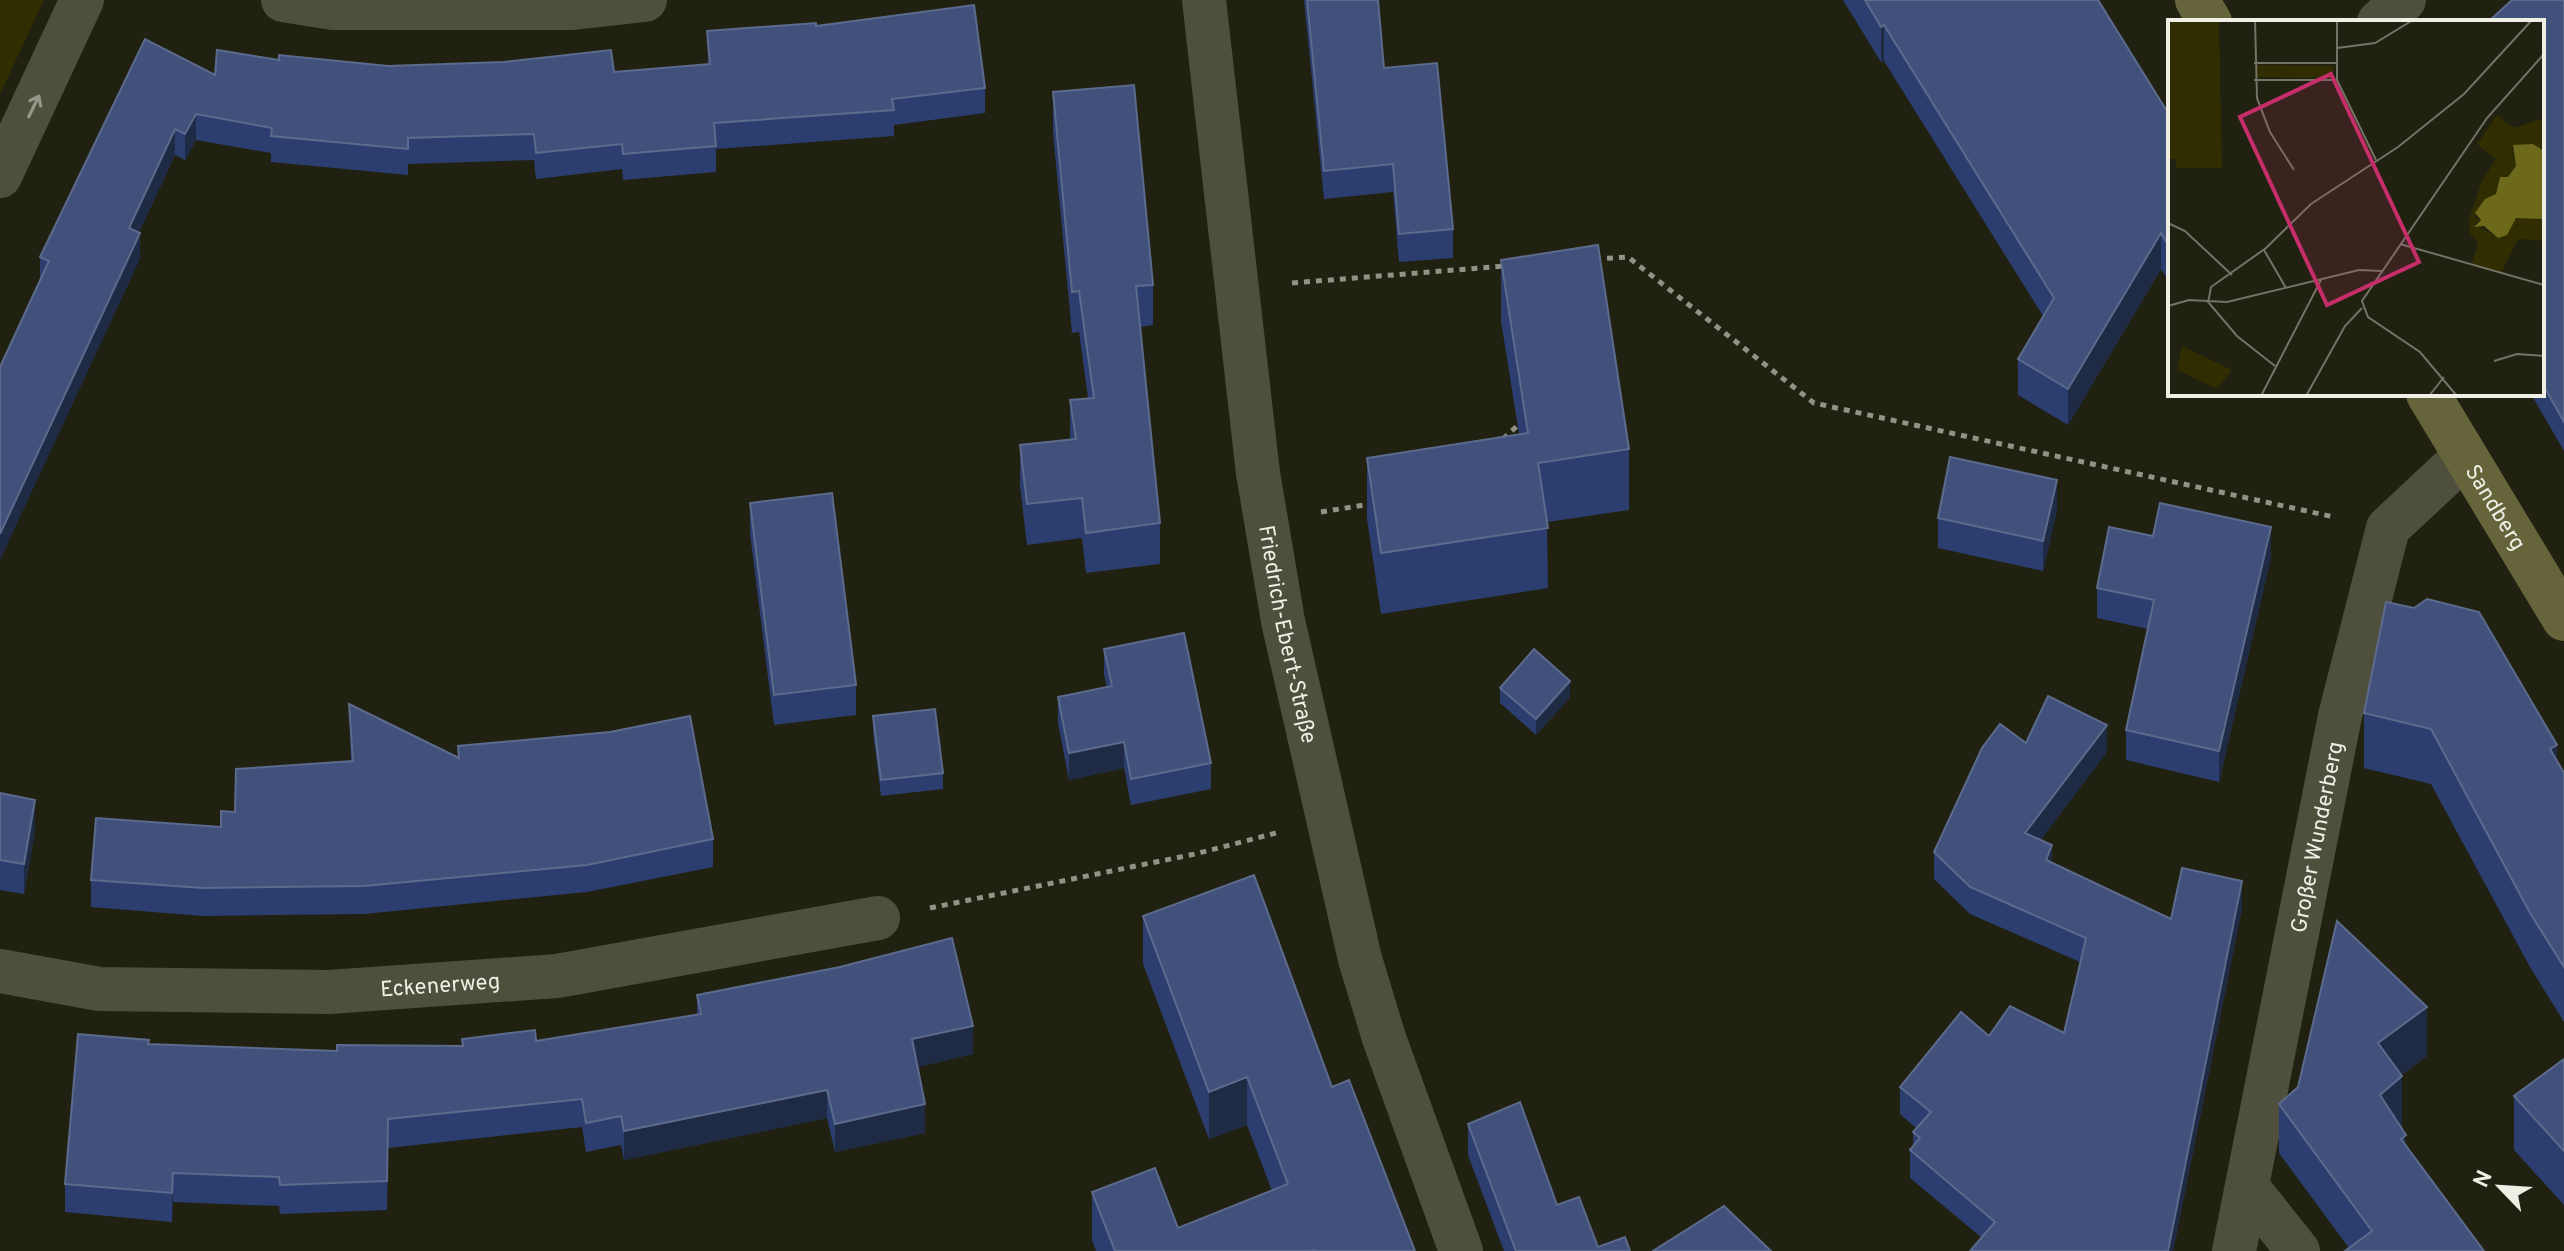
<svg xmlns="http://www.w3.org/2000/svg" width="2564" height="1251" font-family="Overpass,sans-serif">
  <rect width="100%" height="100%" fill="#212111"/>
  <path fill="#302e00" d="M0,0H44L0,94Z"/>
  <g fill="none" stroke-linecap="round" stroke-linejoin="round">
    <g stroke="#929285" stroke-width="5" stroke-dasharray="6 6" stroke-linecap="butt">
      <path d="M1595,259L1628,257L1814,403L2334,517"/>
      <path d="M1292,283L1505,266"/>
      <path d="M1503,439L1517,426"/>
      <path d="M1321,512L1370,504"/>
      <path d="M930,908L1195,854L1276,833"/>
    </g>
    <g stroke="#4f4f3e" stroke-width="44">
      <path d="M283,0L333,8H573L645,0"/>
      <path id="s1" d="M1204,0L1258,473L1283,621L1360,959L1384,1038L1461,1251"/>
      <path d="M2379,22L2404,0"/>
      <path d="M0,176L82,0"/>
      <path id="s2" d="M0,971L99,989L329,992L557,976L878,918"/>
      <path d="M2248,1188L2298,1251"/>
      <path id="s3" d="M2234,1251L2340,716L2388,528L2465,456"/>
    </g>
    <g stroke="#65643a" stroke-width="44">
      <path d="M2197,0L2210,22"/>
      <path id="s4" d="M2428,394L2564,619"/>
    </g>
  </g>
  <g fill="#2c3e6f">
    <path d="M1304,0H1378L1384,68L1453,229V258L1399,262L1393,192L1324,199Z"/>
    <path d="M1843,0H2098L2170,116V283L2161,269L2068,425L2018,395V359L2043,316L1884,61L1881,62Z"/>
    <path d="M2564,0V451L2531,394H2542V22Z"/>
    <path d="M816,26L985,88V113L894,125V136L716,149V172L623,180L622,169L536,179L534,160L408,164V175L271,162V153L196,140L185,160L175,155L139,232L140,259L40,282V257L215,75L279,60L388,66L614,72L708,64L707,31Z"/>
    <path d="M1053,92L1153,285V325L1140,327L1160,523V564L1086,573L1082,538L1027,545L1020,486V445L1070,439V400L1088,398L1079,332L1072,333L1053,133Z"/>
    <path d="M1501,260L1629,449V510L1547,522L1548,588L1381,614L1367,519V458L1519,434L1501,321Z"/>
    <path d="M750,503L856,685V715L774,725L750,533Z"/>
    <path d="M2057,510L2043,571L1938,548V518Z"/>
    <path d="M2153,536L2271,557L2219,782L2126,760V730L2148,629L2097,618V588Z"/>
    <path d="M1104,649L1211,763V789L1131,805L1124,768L1069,780L1058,723V697L1107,687L1104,675Z"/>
    <path d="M1500,688L1570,697L1536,735L1500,703Z"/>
    <path d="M349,704L458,757V746L713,839V867L587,892L364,914L203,916L91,907V880L221,827L235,812L351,761Z"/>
    <path d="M2364,713L2557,761L2564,773V1022L2530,967L2431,784L2364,768Z"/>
    <path d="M873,716L943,773V789L881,796L873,732Z"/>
    <path d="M2026,743L2107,752L2040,840L2052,863L2171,919L2242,908L2173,1251L1982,1238L1910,1178V1150L1913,1147V1132L1916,1128L1900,1114V1087L1989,1036L2064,1033L2080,962L1970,914L1934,879V852Z"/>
    <path d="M0,793L35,830L24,894L0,890Z"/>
    <path d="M1143,916L1332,1087L1415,1251H1096L1092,1240V1192L1178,1228L1272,1191L1247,1125L1209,1139L1143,964Z"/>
    <path d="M697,995L973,1054L917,1067L925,1133L835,1152L827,1118L624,1160L621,1145L586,1152L582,1127L388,1148L387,1210L280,1214L279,1206L173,1202L172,1222L65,1212V1184L149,1044L337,1051L462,1046V1039L536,1041L697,1015Z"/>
    <path d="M2427,1056L2401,1075L2402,1125L2401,1126L2406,1145L2484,1251L2349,1248L2279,1153V1104Z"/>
    <path d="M2564,1059V1205L2514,1150V1096Z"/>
    <path d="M1468,1124L1557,1205L1598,1247L1630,1251H1504L1468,1155Z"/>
  </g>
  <g fill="#1f2b44">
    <path d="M1884,25V61L1881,62V27Z"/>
    <path d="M196,114V140L185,160V134Z"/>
    <path d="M175,129V155L129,254V228Z"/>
    <path d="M140,233V259L0,560V534Z"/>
    <path d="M2161,233V269L2068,425V389Z"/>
    <path d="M2057,480V510L2043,571V541Z"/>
    <path d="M2271,527V557L2219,782V751Z"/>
    <path d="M1570,681V697L1536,735V719Z"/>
    <path d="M2107,725V752L2025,861V833Z"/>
    <path d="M1124,742V768L1069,780V753Z"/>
    <path d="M2557,745V800L2550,749Z"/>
    <path d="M35,800V830L24,894V864Z"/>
    <path d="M2052,845V873L2046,860Z"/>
    <path d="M2242,881V908L2173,1251H2168Z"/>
    <path d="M2427,1007V1056L2378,1092V1043Z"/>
    <path d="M973,1026V1054L912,1068V1039Z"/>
    <path d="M2402,1076V1125L2380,1144V1095Z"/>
    <path d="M1247,1077V1125L1209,1139V1092Z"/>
    <path d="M827,1090V1118L624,1160V1131Z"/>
    <path d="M925,1104V1133L835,1152V1124Z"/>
    <path d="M173,1173V1202L172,1222V1193Z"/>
  </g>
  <g fill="#41517c" stroke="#5c6a8c" stroke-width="2">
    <path d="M1307,0H1378L1384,68L1437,63L1453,229L1399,234L1393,164L1324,171Z"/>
    <path d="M1865,0H2098L2170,116V248L2161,233L2068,389L2018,359L2054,298L1884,25L1881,27Z"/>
    <path d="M2512,0H2564V422L2542,383V22H2488Z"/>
    <path d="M974,5L985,88L892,99L894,110L714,123L716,146L623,154L622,144L536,153L534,134L408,138V149L271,136L272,128L196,114L185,134L175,129L129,228L140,233L0,534V367L49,261L40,257L145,39L215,75L217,50L279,60V55L388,66L503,62L611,50L614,72L710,64L707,31L816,23V26Z"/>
    <path d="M1134,85L1153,285L1136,286L1160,523L1086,533L1082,498L1027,504L1020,445L1076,439L1070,400L1094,398L1079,291L1072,292L1053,92Z"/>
    <path d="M1598,245L1629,449L1538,463L1548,528L1381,553L1367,458L1528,433L1501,260Z"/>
    <path d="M1950,457L2057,480L2043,541L1938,518Z"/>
    <path d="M832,493L856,685L774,695L750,503Z"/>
    <path d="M2160,503L2271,527L2219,751L2126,730L2154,600L2097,588L2109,527L2153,536Z"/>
    <path d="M2427,599L2479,612L2557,745L2550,749L2564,773V967L2530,913L2431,729L2364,713L2386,602L2414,608Z"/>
    <path d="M1184,633L1211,763L1131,779L1124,742L1069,753L1058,697L1112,686L1104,649Z"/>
    <path d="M1534,649L1570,681L1536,719L1500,688Z"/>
    <path d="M2048,696L2107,725L2025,833L2052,845L2046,860L2171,919L2182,868L2242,881L2168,1251H1970L1995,1222L1910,1150L1920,1138L1913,1132L1931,1112L1900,1087L1961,1012L1989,1036L2010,1006L2064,1033L2086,938L1970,887L1934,852L1982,748L2000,724L2026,743Z"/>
    <path d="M349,704L459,758L458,746L610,732L690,716L713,839L587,865L364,886L203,888L91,880L96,818L221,827V811L235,812L236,769L353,761Z"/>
    <path d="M935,709L943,773L881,780L873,716Z"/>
    <path d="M0,793L35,800L24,864L0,860Z"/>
    <path d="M1254,875L1332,1087L1349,1080L1415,1251H1314L1313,1250L1310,1251H1115L1092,1192L1155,1168L1178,1228L1288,1184L1247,1077L1209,1092L1143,916Z"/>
    <path d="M2337,921L2427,1007L2378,1043L2402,1076L2380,1095L2406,1135L2401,1139L2484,1251H2345L2372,1231L2279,1104L2298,1087Z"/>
    <path d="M952,938L973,1026L912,1039L925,1104L835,1124L827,1090L624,1131L621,1116L586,1123L582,1099L388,1119L387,1181L280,1185L279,1177L173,1173L172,1193L65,1184L78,1034L149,1040L148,1044L337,1051V1045L463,1046L462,1039L535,1030L536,1041L701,1014L697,995L840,967Z"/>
    <path d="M2564,1059V1151L2514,1096Z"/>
    <path d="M1520,1102L1557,1205L1579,1197L1598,1247L1625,1237L1630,1251H1516L1468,1124Z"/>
    <path d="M1724,1206L1771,1251H1653Z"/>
  </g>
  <defs><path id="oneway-shaft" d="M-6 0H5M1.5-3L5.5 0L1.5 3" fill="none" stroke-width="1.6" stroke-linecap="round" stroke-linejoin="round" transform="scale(2)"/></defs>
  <use stroke="#979789" href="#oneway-shaft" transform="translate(34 106) rotate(-64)"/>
  <g text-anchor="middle" stroke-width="7" stroke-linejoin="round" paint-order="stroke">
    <g font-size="22" fill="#efefe5" stroke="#212111">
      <text dy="8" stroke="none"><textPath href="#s4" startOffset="132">Sandberg</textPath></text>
      <text dy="8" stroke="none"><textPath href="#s1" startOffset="640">Friedrich-Ebert-Straße</textPath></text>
      <text dy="8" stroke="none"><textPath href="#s3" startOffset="422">Großer Wunderberg</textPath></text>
      <text dy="8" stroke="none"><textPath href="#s2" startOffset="442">Eckenerweg</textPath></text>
    </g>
  </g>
  <g transform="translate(2168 20)">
    <rect width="376" height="376" fill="#212111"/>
    <path d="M0,0H51L54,148H8V139H0ZM89,45L165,46V58L89,57ZM329,95L346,108L376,98V131L361,124L344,127L348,146L342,156L331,159L328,174L306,197L313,200L307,204L330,218L351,196L376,199V221L350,219L333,253L304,244L310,223L302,213L301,200L314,161L328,139L309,124ZM14,326L64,350L49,369L9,350Z" fill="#302e00"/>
    <path d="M365,124L376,131V199L348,198L339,215L330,218L316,206L306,207L313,200L307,193L317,179L328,174L332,157H340L348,146L345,125Z" fill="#6d691b"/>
    <path fill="none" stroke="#737366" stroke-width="2" d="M87,0L89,78L102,112L126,150M169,0V60L208,140M169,28L207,23L245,0M86,43H169M86,60H169M0,203L17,211L64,255M232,224L376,265M96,230L118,268M40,283L43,267L98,228L143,184L230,127L296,74L364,0M41,283L69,316L107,346M0,286L21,280L59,282L191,250L214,251M326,341L349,334L376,336M93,376L153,260M138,376L177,306L194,288M261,376L276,357M289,376L252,332L200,297L194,281L319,98L376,34"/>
    <path fill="#c62e69" fill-opacity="0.15" stroke="#c62e69" stroke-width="4" d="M163,54L251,242L159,285L72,97Z"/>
    <rect width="376" height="376" fill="none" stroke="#efefe5" stroke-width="4"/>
  </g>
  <g transform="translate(2500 1187) rotate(295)" stroke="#212111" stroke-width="6" paint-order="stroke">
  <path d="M0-6L14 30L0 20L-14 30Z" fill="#efefe5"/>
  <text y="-12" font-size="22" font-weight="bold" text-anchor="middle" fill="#efefe5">N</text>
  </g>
</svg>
